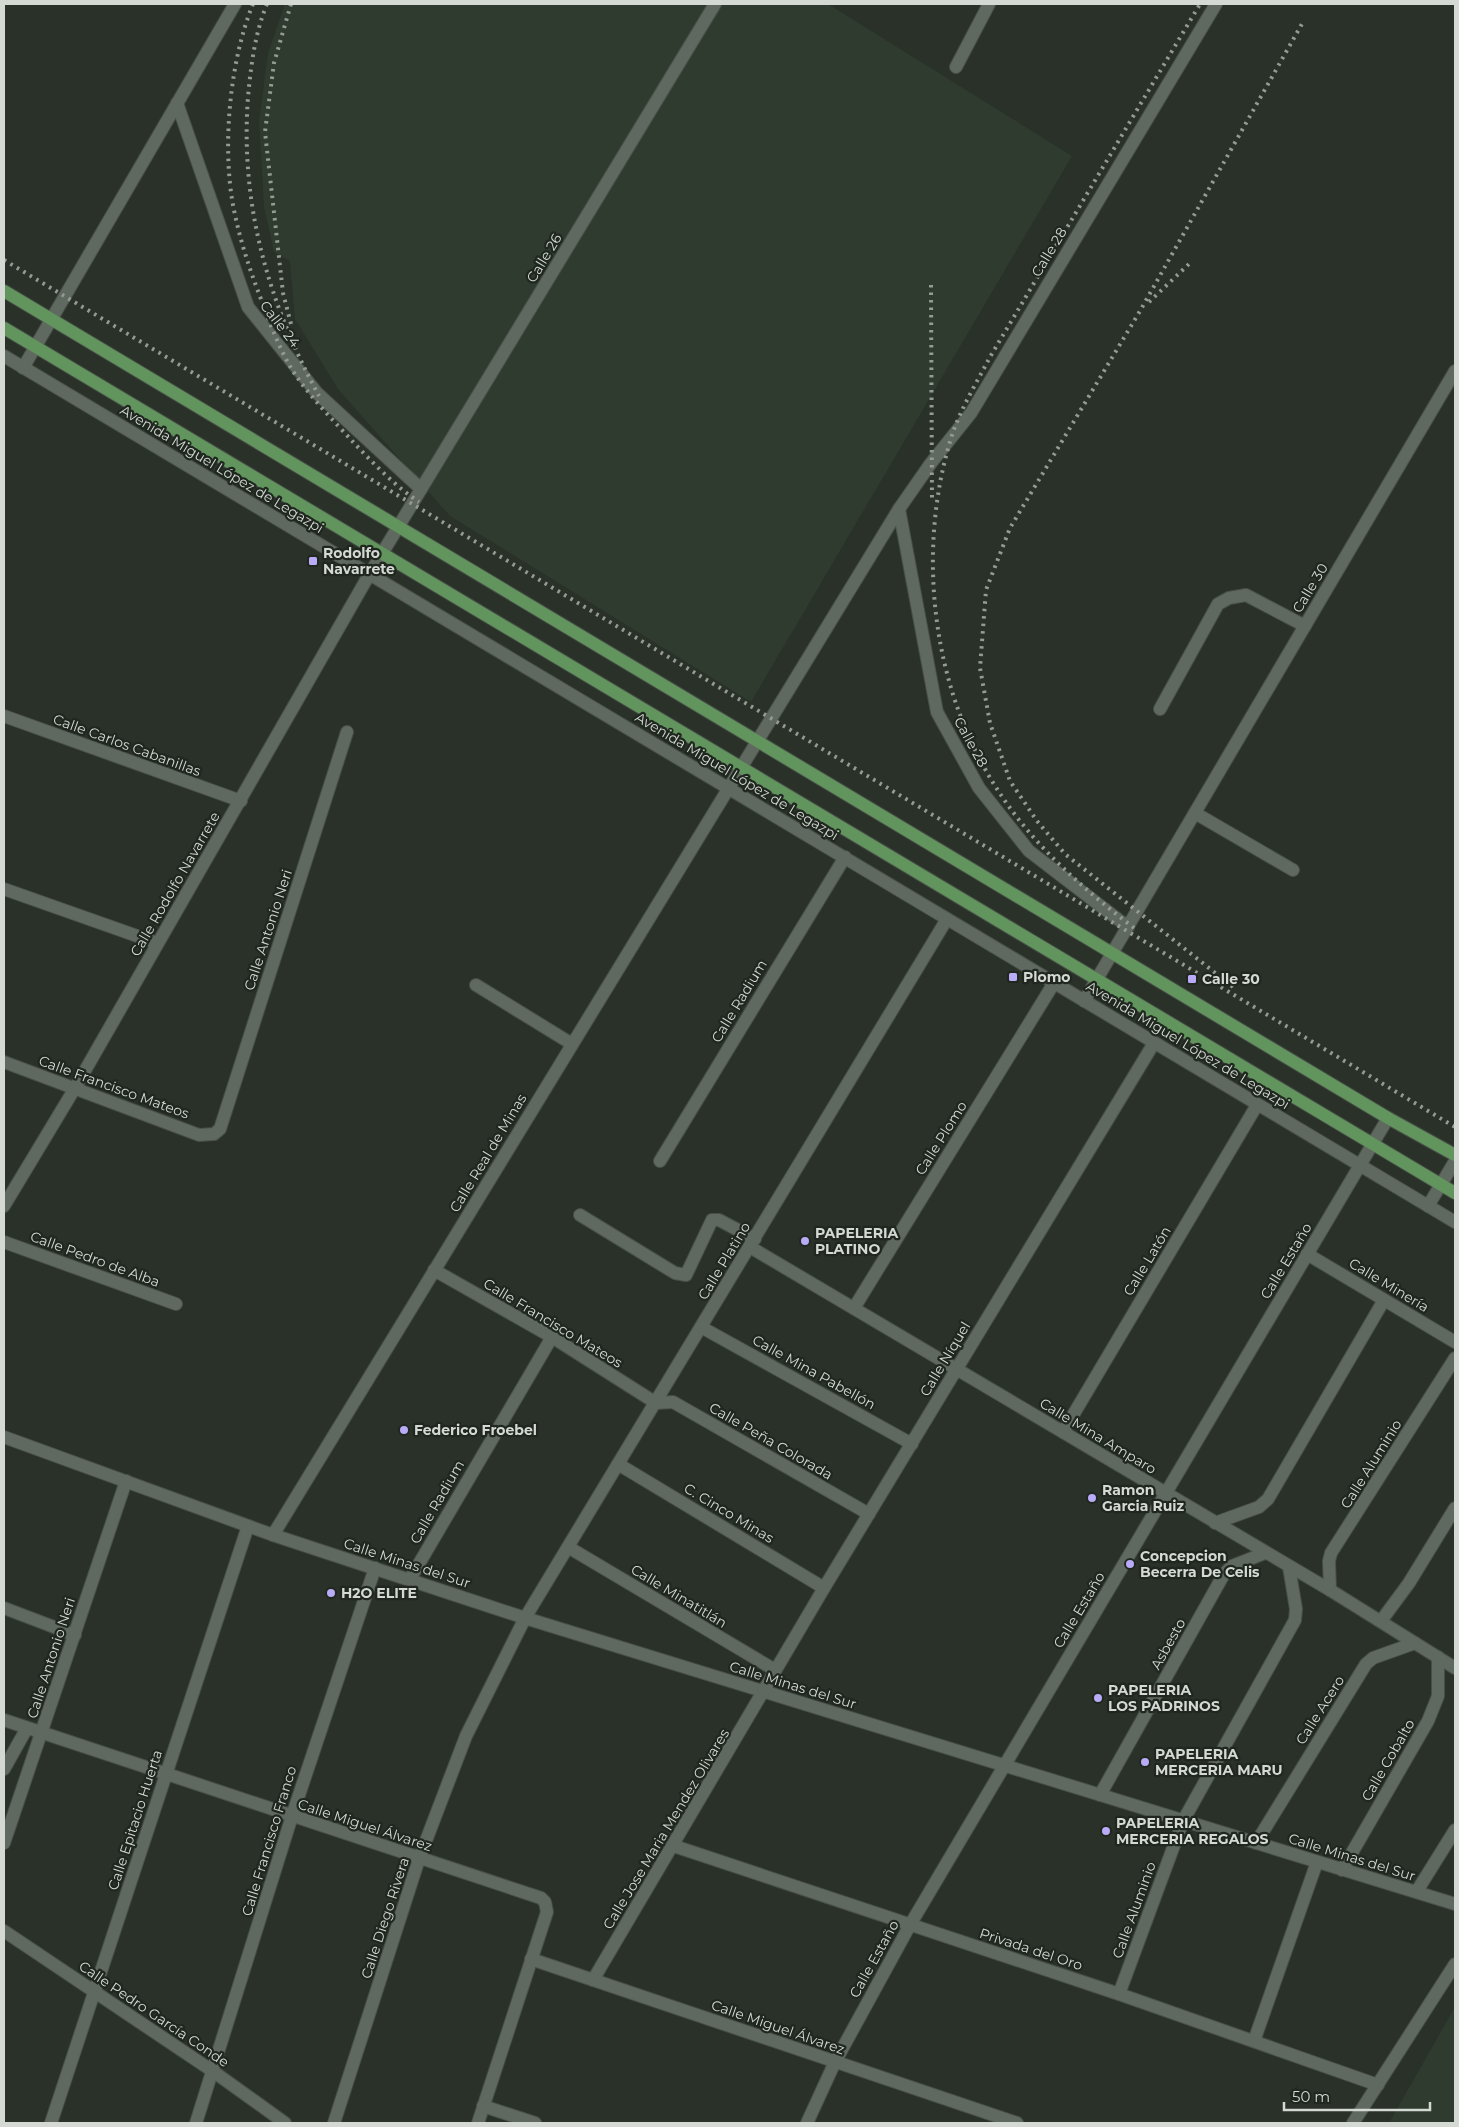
<svg xmlns="http://www.w3.org/2000/svg" width="1459" height="2127" font-family="Montserrat,sans-serif">
  <rect width="100%" height="100%" fill="#293128"/>
  <g fill="#2f3b2e">
    <path d="M285,4H828L1072,156L751,702L450,516L338,389L295,319L290,261L274,252L264,207L259,121L268,53Z"/>
    <path d="M1455,2007V2123H1389Z"/>
  </g>
  <g fill="none" stroke-linecap="round" stroke-linejoin="round">
    <g stroke="#484f48" stroke-width="14">
      <g id="minor">
        <path d="M956,67L989,4"/>
        <path d="M177,103L248,307L317,393L421,489"/>
        <path d="M4,356L1455,1222"/>
        <path d="M23,368L235,4"/>
        <path d="M899,509L937,712L979,788L1029,851L1128,927"/>
        <path d="M1160,709L1218,604L1229,598L1246,595L1305,626"/>
        <path d="M4,716L241,801"/>
        <path d="M1195,813L1293,870"/>
        <path d="M4,889L157,943"/>
        <path d="M476,985L572,1044"/>
        <path d="M1084,1001L1455,371"/>
        <path d="M4,1062L199,1135L214,1134L220,1129L347,732"/>
        <path d="M660,1161L845,857"/>
        <path d="M4,1206L75,1088L369,575L715,4"/>
        <path d="M1428,1206L1455,1161"/>
        <path d="M580,1215L675,1273L686,1275L712,1220H719L755,1239"/>
        <path d="M4,1242L176,1304"/>
        <path d="M750,1247L1330,1590L1455,1668"/>
        <path d="M1307,1254L1455,1342"/>
        <path d="M434,1270L552,1337L656,1403L673,1402L869,1514"/>
        <path d="M854,1308L1054,983"/>
        <path d="M701,1327L912,1444"/>
        <path d="M1063,1432L1257,1105"/>
        <path d="M4,1437L273,1535L525,1618L1455,1904"/>
        <path d="M618,1464L824,1588"/>
        <path d="M1215,1523L1259,1507L1268,1499L1384,1300"/>
        <path d="M273,1535L899,509L931,463L971,413L1216,4"/>
        <path d="M568,1547L775,1670"/>
        <path d="M410,1579L552,1337"/>
        <path d="M1330,1590L1329,1561L1331,1553L1455,1358"/>
        <path d="M4,1608L75,1635"/>
        <path d="M1381,1621L1409,1583L1455,1508"/>
        <path d="M4,1720L541,1898L545,1902L547,1912L478,2123"/>
        <path d="M4,1769L27,1728"/>
        <path d="M1100,1795L1224,1574L1232,1566L1265,1553"/>
        <path d="M4,1843L126,1481"/>
        <path d="M1256,1843L1366,1664L1373,1658L1415,1643"/>
        <path d="M674,1846L1119,1994L1378,2085"/>
        <path d="M1342,1870L1428,1721L1438,1696V1657"/>
        <path d="M1417,1891L1455,1830"/>
        <path d="M4,1931L214,2072L285,2123"/>
        <path d="M531,1959L1017,2123"/>
        <path d="M593,1980L824,1588L1154,1043"/>
        <path d="M1119,1994L1183,1821L1295,1620L1296,1609L1289,1567"/>
        <path d="M1254,2041L1317,1862"/>
        <path d="M483,2106L535,2123"/>
        <path d="M51,2123L248,1526"/>
        <path d="M196,2123L292,1816L375,1568"/>
        <path d="M334,2123L419,1859L466,1736L525,1618L947,919"/>
        <path d="M807,2123L835,2062L910,1925L1388,1118"/>
        <path d="M1353,2123L1455,1964"/>
      </g>
    </g>
    <g stroke="#484f48" stroke-width="14">
      <g id="major">
        <path d="M4,291L1388,1118L1455,1155"/>
        <path d="M4,328L1455,1193"/>
      </g>
    </g>
    <use href="#minor" stroke="#60695f" stroke-width="12"/>
    <use href="#major" stroke="#62945e" stroke-width="12"/>
    <g stroke="#949b94" stroke-width="4" stroke-dasharray="2.5 5" stroke-linecap="butt">
      <path d="M253,4C230,60 222,145 233,205C239,237 249,268 261,299C269,322 279,347 291,368C307,394 334,421 354,443C374,464 395,486 419,502"/>
      <path d="M267,4C255,33 251,65 248,97C240,204 268,302 319,396"/>
      <path d="M4,260L1455,1127"/>
      <path d="M931,285L932,502"/>
      <path d="M1149,302L1189,264"/>
      <path d="M291,324L283,293L265,132L274,63L291,4"/>
      <path d="M1134,928C1085,890 1036,848 1001,795C932,693 915,552 952,435C961,408 977,382 990,357L1200,4"/>
      <path d="M1233,987L1065,854L1037,821L1010,781L990,723L980,668L986,590L1010,528L1140,311L1303,22"/>
    </g>
  </g>
  <g fill="#b9abf7" stroke="#1f271f" stroke-width="2">
    <rect x="308" y="556" width="10" height="10" rx="2.5"/>
    <rect x="1008" y="972" width="10" height="10" rx="2.5"/>
    <rect x="1187" y="974" width="10" height="10" rx="2.5"/>
    <circle cx="805" cy="1241" r="5"/>
    <circle cx="404" cy="1430" r="5"/>
    <circle cx="1092" cy="1498" r="5"/>
    <circle cx="1130" cy="1564" r="5"/>
    <circle cx="331" cy="1593" r="5"/>
    <circle cx="1098" cy="1698" r="5"/>
    <circle cx="1145" cy="1762" r="5"/>
    <circle cx="1106" cy="1831" r="5"/>
  </g>
  <g text-anchor="middle" stroke-width="4.5" stroke-linejoin="round" paint-order="stroke">
    <g font-size="14" fill="#d4d9d4" stroke="#1f271f">
      <text transform="translate(1049 252) rotate(-59)" y="5">Calle 28</text>
      <text transform="translate(544 258) rotate(-59)" y="5">Calle 26</text>
      <text transform="translate(280 324) rotate(52)" y="5">Calle 24</text>
      <text transform="translate(222 469) rotate(31)" y="5">Avenida Miguel López de Legazpi</text>
      <text transform="translate(1310 588) rotate(-59)" y="5">Calle 30</text>
      <text transform="translate(971 742) rotate(61)" y="5">Calle 28</text>
      <text transform="translate(127 745) rotate(20)" y="5">Calle Carlos Cabanillas</text>
      <text transform="translate(737 776) rotate(31)" y="5">Avenida Miguel López de Legazpi</text>
      <text transform="translate(175 884) rotate(-60)" y="5">Calle Rodolfo Navarrete</text>
      <text transform="translate(268 930) rotate(-72)" y="5">Calle Antonio Neri</text>
      <text transform="translate(739 1001) rotate(-59)" y="5">Calle Radium</text>
      <text transform="translate(1188 1045) rotate(31)" y="5">Avenida Miguel López de Legazpi</text>
      <text transform="translate(114 1087) rotate(20)" y="5">Calle Francisco Mateos</text>
      <text transform="translate(941 1138) rotate(-58)" y="5">Calle Plomo</text>
      <text transform="translate(488 1153) rotate(-59)" y="5">Calle Real de Minas</text>
      <text transform="translate(95 1259) rotate(20)" y="5">Calle Pedro de Alba</text>
      <text transform="translate(724 1261) rotate(-59)" y="5">Calle Platino</text>
      <text transform="translate(1147 1261) rotate(-59)" y="5">Calle Latón</text>
      <text transform="translate(1286 1261) rotate(-59)" y="5">Calle Estaño</text>
      <text transform="translate(1389 1285) rotate(31)" y="5">Calle Minería</text>
      <text transform="translate(553 1323) rotate(31)" y="5">Calle Francisco Mateos</text>
      <text transform="translate(945 1359) rotate(-59)" y="5">Calle Níquel</text>
      <text transform="translate(814 1372) rotate(29)" y="5">Calle Mina Pabellón</text>
      <text transform="translate(1098 1436) rotate(31)" y="5">Calle Mina Amparo</text>
      <text transform="translate(771 1441) rotate(30)" y="5">Calle Peña Colorada</text>
      <text transform="translate(1371 1464) rotate(-58)" y="5">Calle Aluminio</text>
      <text transform="translate(437 1502) rotate(-60)" y="5">Calle Radium</text>
      <text transform="translate(729 1513) rotate(31)" y="5">C. Cinco Minas</text>
      <text transform="translate(407 1563) rotate(18)" y="5">Calle Minas del Sur</text>
      <text transform="translate(679 1596) rotate(31)" y="5">Calle Minatitlán</text>
      <text transform="translate(1079 1610) rotate(-59)" y="5">Calle Estaño</text>
      <text transform="translate(1168 1644) rotate(-61)" y="5">Asbesto</text>
      <text transform="translate(51 1658) rotate(-72)" y="5">Calle Antonio Neri</text>
      <text transform="translate(793 1685) rotate(17)" y="5">Calle Minas del Sur</text>
      <text transform="translate(1320 1710) rotate(-58)" y="5">Calle Acero</text>
      <text transform="translate(1388 1760) rotate(-60)" y="5">Calle Cobalto</text>
      <text transform="translate(135 1820) rotate(-72)" y="5">Calle Epitacio Huerta</text>
      <text transform="translate(365 1825) rotate(18)" y="5">Calle Miguel Álvarez</text>
      <text transform="translate(666 1829) rotate(-59)" y="5">Calle Jose Maria Mendez Olivares</text>
      <text transform="translate(269 1841) rotate(-73)" y="5">Calle Francisco Franco</text>
      <text transform="translate(1352 1857) rotate(17)" y="5">Calle Minas del Sur</text>
      <text transform="translate(1134 1910) rotate(-70)" y="5">Calle Aluminio</text>
      <text transform="translate(385 1918) rotate(-72)" y="5">Calle Diego Rivera</text>
      <text transform="translate(1031 1949) rotate(18)" y="5">Privada del Oro</text>
      <text transform="translate(874 1959) rotate(-61)" y="5">Calle Estaño</text>
      <text transform="translate(154 2014) rotate(34)" y="5">Calle Pedro García Conde</text>
      <text transform="translate(778 2027) rotate(19)" y="5">Calle Miguel Álvarez</text>
    </g>
    <g font-size="14" font-weight="bold" fill="#d4d9d4" stroke="#1f271f" text-anchor="start">
      <text x="323" y="558">Rodolfo<tspan x="323" dy="16">Navarrete</tspan></text>
      <text x="1023" y="982">Plomo</text>
      <text x="1202" y="984">Calle 30</text>
      <text x="815" y="1238">PAPELERIA<tspan x="815" dy="16">PLATINO</tspan></text>
      <text x="414" y="1435">Federico Froebel</text>
      <text x="1102" y="1495">Ramon<tspan x="1102" dy="16">Garcia Ruiz</tspan></text>
      <text x="1140" y="1561">Concepcion<tspan x="1140" dy="16">Becerra De Celis</tspan></text>
      <text x="341" y="1598">H2O ELITE</text>
      <text x="1108" y="1695">PAPELERIA<tspan x="1108" dy="16">LOS PADRINOS</tspan></text>
      <text x="1155" y="1759">PAPELERIA<tspan x="1155" dy="16">MERCERIA MARU</tspan></text>
      <text x="1116" y="1828">PAPELERIA<tspan x="1116" dy="16">MERCERIA REGALOS</tspan></text>
    </g>
  </g>
  <rect width="1459" height="2127" fill="none" stroke="#d4d9d4" stroke-width="10"/>
  <path d="M1284 2102v8h146v-8" fill="none" stroke="#d4d9d4" stroke-width="2.5"/>
  <text x="1292" y="2102" font-size="15" fill="#d4d9d4" stroke="#1f271f" stroke-width="4" paint-order="stroke">50 m</text>
</svg>
